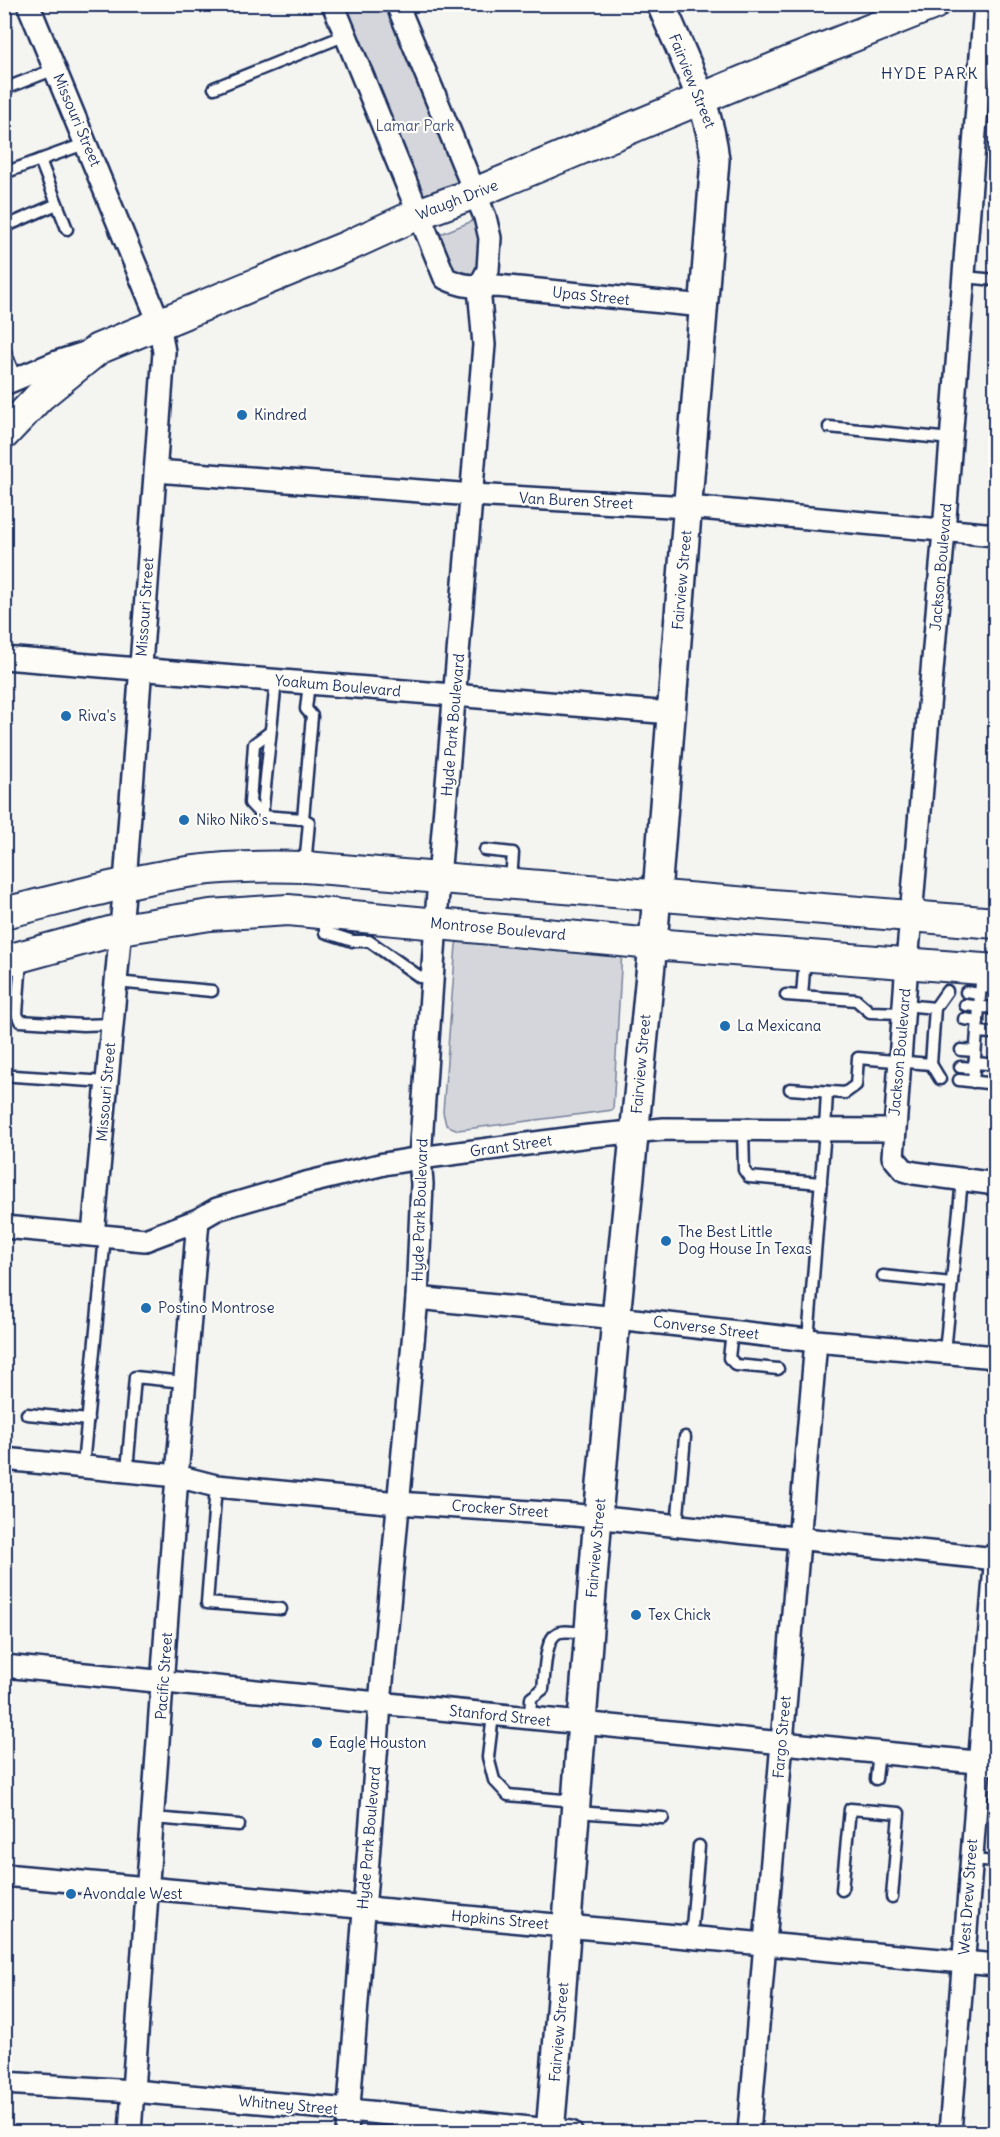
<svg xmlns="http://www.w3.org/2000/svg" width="1000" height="2137" font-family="Delius,sans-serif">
  <rect width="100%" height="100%" fill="#f4f4f1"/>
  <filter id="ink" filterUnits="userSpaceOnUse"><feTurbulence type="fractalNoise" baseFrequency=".0167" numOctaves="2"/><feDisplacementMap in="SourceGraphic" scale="12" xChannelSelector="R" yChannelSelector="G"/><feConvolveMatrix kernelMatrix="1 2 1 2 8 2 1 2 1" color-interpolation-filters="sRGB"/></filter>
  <g filter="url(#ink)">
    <g fill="#d4d6db" stroke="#78829c" stroke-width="1.5">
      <path d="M344,5H386L459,181L422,196Z"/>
      <path d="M475,220L483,239L478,274L470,276L453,273L438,235Z"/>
      <path d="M460,936L622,950L613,1110L458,1130L446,1125L443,1112L456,945Z"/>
    </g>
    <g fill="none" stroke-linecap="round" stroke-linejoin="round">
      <g stroke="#1b2f5e" stroke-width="15">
        <g id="service">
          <path d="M214,88L346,35"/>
          <path d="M4,89L55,69"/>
          <path d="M40,160L67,229"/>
          <path d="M4,173L87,143"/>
          <path d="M4,227L57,204"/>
          <path d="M964,277L996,280"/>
          <path d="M4,349L16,379"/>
          <path d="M829,427L951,439"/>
          <path d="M276,681L262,816L303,819L309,822L305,866"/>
          <path d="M262,816L250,803L254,744L270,732"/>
          <path d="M303,819L312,716L306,709L309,683"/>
          <path d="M485,850L513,853L511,881"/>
          <path d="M325,916V932L353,941H369L420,977L433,978"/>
          <path d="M21,959L17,1014L20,1021L83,1025L113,1024"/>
          <path d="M116,982L212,991"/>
          <path d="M981,987L996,988"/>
          <path d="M966,992L980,994"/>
          <path d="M786,995L856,1000L870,1012L903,1013"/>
          <path d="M802,996L805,957"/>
          <path d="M965,1005L992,1008"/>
          <path d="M935,1008L947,991"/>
          <path d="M964,1019L978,1021"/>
          <path d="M977,1032L991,1033"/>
          <path d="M961,1050L975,1051"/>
          <path d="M974,1063L988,1064"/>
          <path d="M931,1064L940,1079"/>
          <path d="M960,1067L974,1068"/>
          <path d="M14,1076L107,1082"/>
          <path d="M959,1080L987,1083"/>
          <path d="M973,1082L982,970"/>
          <path d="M790,1089L845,1093L856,1085L858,1058L931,1064L935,1008L904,1005"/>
          <path d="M743,1130L744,1170L749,1177L821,1183"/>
          <path d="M883,1276L952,1283"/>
          <path d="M732,1331L729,1358L736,1365L778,1369"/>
          <path d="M808,1340L825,1130L827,1092"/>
          <path d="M945,1352L962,1180"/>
          <path d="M27,1414L88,1420"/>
          <path d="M83,1466L105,1236"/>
          <path d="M127,1471L135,1377L184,1382"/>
          <path d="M216,1486L207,1603L281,1609"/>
          <path d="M677,1526L685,1437"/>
          <path d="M493,1715L488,1757L494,1780L508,1795L574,1801"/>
          <path d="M530,1719L531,1698L543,1689C545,1674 544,1636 560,1632C569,1630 580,1633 589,1634"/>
          <path d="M876,1779L879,1752"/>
          <path d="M576,1812L663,1818"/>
          <path d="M153,1818L239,1825"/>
          <path d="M971,1860L996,1862"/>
          <path d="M842,1890L850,1809L899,1813L892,1897"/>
          <path d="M691,1938L699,1846"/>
        </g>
      </g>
      <g stroke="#1b2f5e" stroke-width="26">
        <g id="minor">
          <path d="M28,4L159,322L164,352L125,883L93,1235"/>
          <path d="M333,4L445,278C462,287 477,287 497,286L704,306"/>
          <path d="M985,4L944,531L907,963L893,1157L904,1170L914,1173L996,1184"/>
          <path d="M4,384L57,362L85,353"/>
          <path d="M156,471L473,495L688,507L996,535"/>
          <path d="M4,658L671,713"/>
          <path d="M4,1227L145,1240L198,1220L217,1209L306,1183L384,1164L420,1158L589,1136L664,1129L894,1130"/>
          <path d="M417,1298L617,1318L816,1341L996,1357"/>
          <path d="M4,1459L177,1476L216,1486L398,1503L575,1515L996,1559"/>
          <path d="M4,1666L996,1764"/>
          <path d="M4,1875L996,1965"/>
          <path d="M4,2083L133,2091L349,2110L571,2132"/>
          <path d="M130,2132L177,1476L198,1220"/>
          <path d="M347,2132L380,1704L417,1298L422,1184L420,1158L439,878L484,345L479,287L488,270L490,238L485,217L397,4"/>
          <path d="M749,2132L816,1341"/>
          <path d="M950,2132L996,1553"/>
        </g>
      </g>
      <g stroke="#1b2f5e" stroke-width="32">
        <path id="tertiary" d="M550,2132C568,1927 581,1722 598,1517C615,1326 633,1134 653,944L715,160C710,106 682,55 661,4"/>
      </g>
      <g stroke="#1b2f5e" stroke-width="34">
        <g id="secondary">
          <path d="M4,434L40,396L98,349L348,246L418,214L475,193L789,62L934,4"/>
          <path d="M4,913C67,898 130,880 194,871C231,866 268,866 305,867L996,923"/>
          <path d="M4,961L121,929L210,915L288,910L653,944L996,970"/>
        </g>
      </g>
      <use href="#service" stroke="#fdfcf7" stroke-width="10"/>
      <use href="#minor" stroke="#fdfcf7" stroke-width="21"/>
      <use href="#tertiary" stroke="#fdfcf7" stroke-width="27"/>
      <use href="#secondary" stroke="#fdfcf7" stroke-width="30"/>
    </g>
  </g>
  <g fill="#1f6fb2" stroke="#fdfcf7" stroke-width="2">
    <circle cx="242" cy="415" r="6"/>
    <circle cx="66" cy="716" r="6"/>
    <circle cx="184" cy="820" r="6"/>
    <circle cx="725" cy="1026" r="6"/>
    <circle cx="666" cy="1241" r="6"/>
    <circle cx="146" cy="1308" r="6"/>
    <circle cx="636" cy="1615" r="6"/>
    <circle cx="317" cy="1743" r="6"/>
    <circle cx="71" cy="1894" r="6"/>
  </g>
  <g text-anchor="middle" stroke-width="4.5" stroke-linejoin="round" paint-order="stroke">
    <g font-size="15" fill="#1b2f5e" stroke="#fdfcf7">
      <text transform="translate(692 81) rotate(68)" y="5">Fairview Street</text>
      <text transform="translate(77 120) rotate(67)" y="5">Missouri Street</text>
      <text transform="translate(457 200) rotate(-21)" y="5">Waugh Drive</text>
      <text transform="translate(591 296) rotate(6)" y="5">Upas Street</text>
      <text transform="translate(576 501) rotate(3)" y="5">Van Buren Street</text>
      <text transform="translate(941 567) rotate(-85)" y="5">Jackson Boulevard</text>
      <text transform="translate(682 580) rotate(-85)" y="5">Fairview Street</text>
      <text transform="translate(145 607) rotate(-86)" y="5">Missouri Street</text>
      <text transform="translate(338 686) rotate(5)" y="5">Yoakum Boulevard</text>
      <text transform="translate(453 725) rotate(-85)" y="5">Hyde Park Boulevard</text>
      <text transform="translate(498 929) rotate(5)" y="5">Montrose Boulevard</text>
      <text transform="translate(900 1052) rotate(-85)" y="5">Jackson Boulevard</text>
      <text transform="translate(641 1064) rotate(-85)" y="5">Fairview Street</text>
      <text transform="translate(106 1092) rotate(-85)" y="5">Missouri Street</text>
      <text transform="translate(511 1146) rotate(-8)" y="5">Grant Street</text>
      <text transform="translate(420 1210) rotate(-88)" y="5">Hyde Park Boulevard</text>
      <text transform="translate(706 1328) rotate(7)" y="5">Converse Street</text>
      <text transform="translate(500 1509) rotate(4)" y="5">Crocker Street</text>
      <text transform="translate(596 1548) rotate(-85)" y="5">Fairview Street</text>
      <text transform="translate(164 1676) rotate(-86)" y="5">Pacific Street</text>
      <text transform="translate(500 1716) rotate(6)" y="5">Stanford Street</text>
      <text transform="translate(782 1737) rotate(-85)" y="5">Fargo Street</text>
      <text transform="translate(369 1838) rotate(-85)" y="5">Hyde Park Boulevard</text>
      <text transform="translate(968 1897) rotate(-86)" y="5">West Drew Street</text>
      <text transform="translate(500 1920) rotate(5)" y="5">Hopkins Street</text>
      <text transform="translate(559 2032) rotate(-85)" y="5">Fairview Street</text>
      <text transform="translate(288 2105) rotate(5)" y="5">Whitney Street</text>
    </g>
    <g font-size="15" fill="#49597d" stroke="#fdfcf7">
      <text x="415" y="131">Lamar Park</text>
    </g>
    <g font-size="15" fill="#1b2f5e" stroke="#fdfcf7" text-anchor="start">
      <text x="254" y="420">Kindred</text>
      <text x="78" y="721">Riva's</text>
      <text x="196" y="825">Niko Niko's</text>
      <text x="737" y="1031">La Mexicana</text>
      <text x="678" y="1237">The Best Little<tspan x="678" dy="17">Dog House In Texas</tspan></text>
      <text x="158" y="1313">Postino Montrose</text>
      <text x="648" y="1620">Tex Chick</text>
      <text x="329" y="1748">Eagle Houston</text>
      <text x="83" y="1899">Avondale West</text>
    </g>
    <g font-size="16" letter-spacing="1.5" fill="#1b2f5e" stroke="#fdfcf7">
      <text x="930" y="79">HYDE PARK</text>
    </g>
  </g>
  <rect width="1000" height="2137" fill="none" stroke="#fdfcf7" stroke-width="24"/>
  <rect x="12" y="12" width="976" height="2113" fill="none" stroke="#1b2f5e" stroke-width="2" filter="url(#ink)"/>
</svg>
